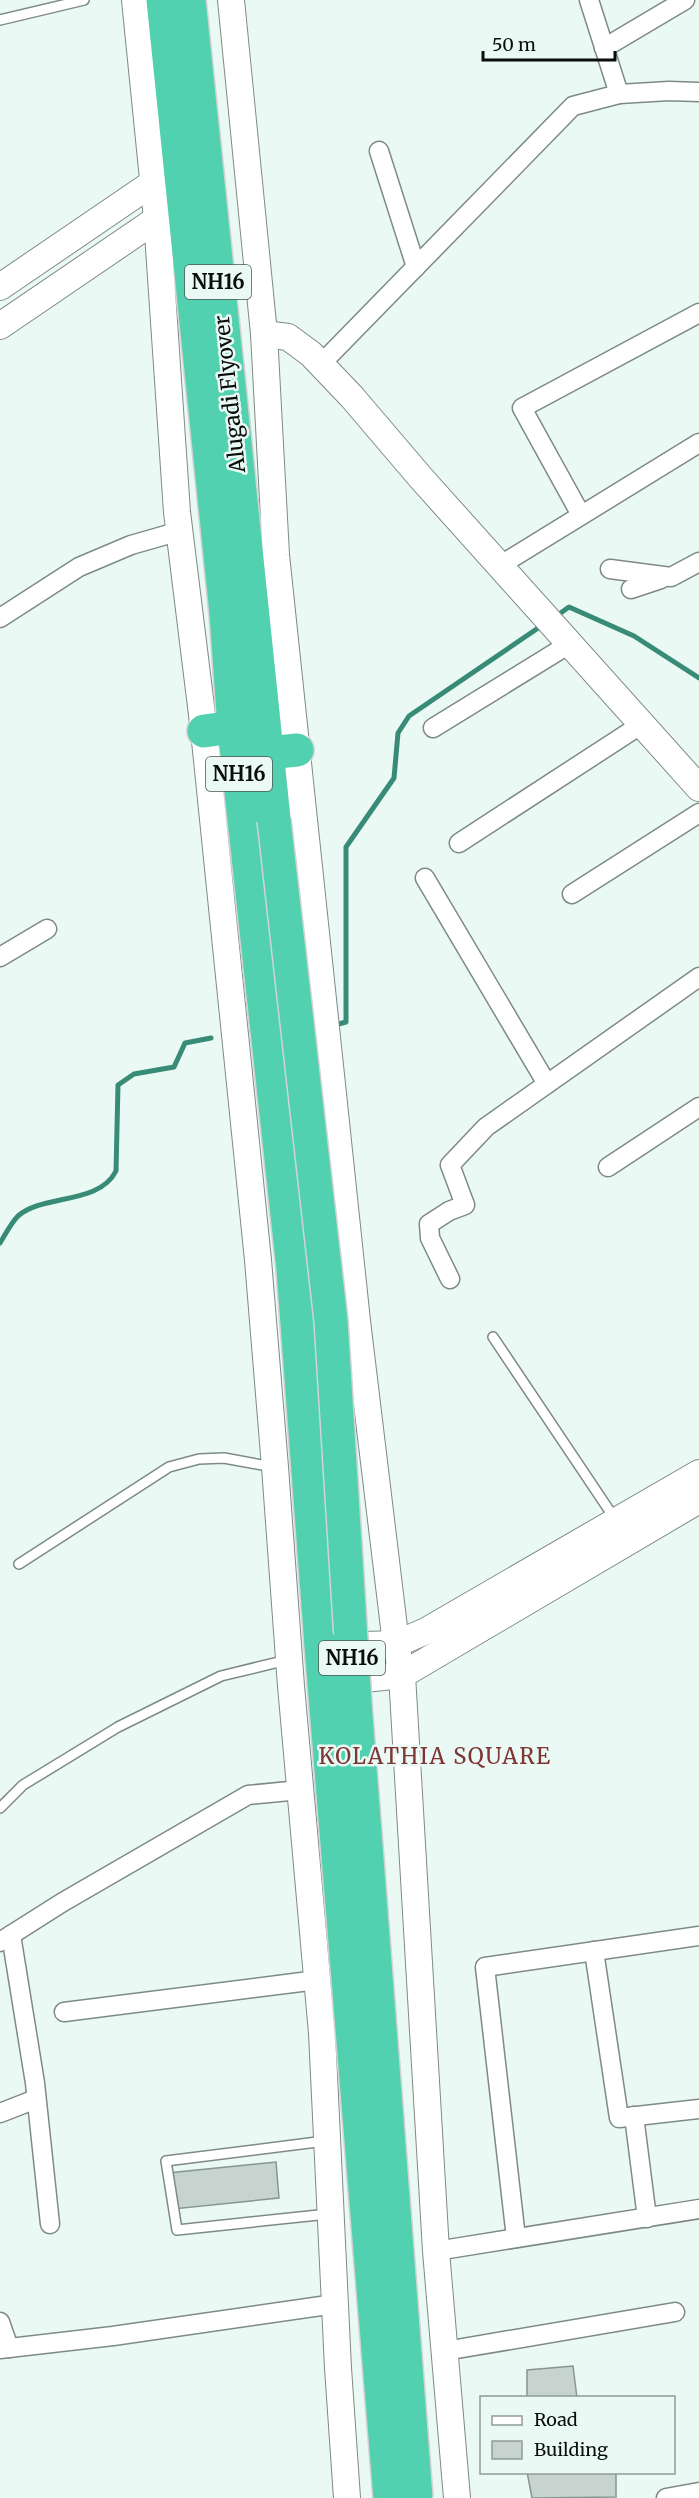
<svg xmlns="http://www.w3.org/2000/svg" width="699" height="2498" font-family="Merriweather,serif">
  <rect width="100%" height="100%" fill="#ebf9f4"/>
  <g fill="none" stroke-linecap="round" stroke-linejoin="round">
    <g stroke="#388b76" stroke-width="5">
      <path d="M555,617L569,607L634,636L699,678"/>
      <path d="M331,1026L346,1022V847L394,778L398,733L409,716L544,624"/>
      <path d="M0,1243C5,1235 11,1223 18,1216C43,1194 99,1205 116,1171L118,1085L134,1074L174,1067L185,1043L211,1038"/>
    </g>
  </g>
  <g fill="#c6d3cf" stroke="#889590" stroke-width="1.5">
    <path d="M276,2162L279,2198L173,2209L168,2173Z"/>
    <path d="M573,2366L577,2398H527V2370Z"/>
    <path d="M527,2472H616V2497L532,2498Z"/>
  </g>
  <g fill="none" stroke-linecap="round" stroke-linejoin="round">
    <g stroke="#7e8a86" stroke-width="12">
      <g id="lane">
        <path d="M0,20L84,0"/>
        <path d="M493,1337L615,1519"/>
        <path d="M19,1564L169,1467L199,1459L224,1458L273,1467"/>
        <path d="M0,1808L23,1785L118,1727L221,1676L287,1660"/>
        <path d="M325,2141L166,2161L177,2230L328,2214"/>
      </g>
    </g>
    <g stroke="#7e8a86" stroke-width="21">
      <g id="street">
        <path d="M589,0L619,94"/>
        <path d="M604,48L685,0"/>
        <path d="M379,151L416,267"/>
        <path d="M321,364L573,106L619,94L669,91L699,92"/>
        <path d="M581,515L522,408L699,313"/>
        <path d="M499,566L699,443"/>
        <path d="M610,569L671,577L699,562"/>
        <path d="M631,589L661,579"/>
        <path d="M0,618L79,567L131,545L180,531"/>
        <path d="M433,728L571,643"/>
        <path d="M459,843L642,724"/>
        <path d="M425,878L547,1084"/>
        <path d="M572,894L699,813"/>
        <path d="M0,957L47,929"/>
        <path d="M608,1167L699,1107"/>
        <path d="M450,1279L430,1238L429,1224L449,1211L465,1205L450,1165L486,1127L699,977"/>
        <path d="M11,1935L35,2083L50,2224"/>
        <path d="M0,1942L63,1902L248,1795L300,1790"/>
        <path d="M594,1951L619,2118L699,2109"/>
        <path d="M64,2012L317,1980"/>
        <path d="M0,2113L36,2099"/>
        <path d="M634,2116L647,2218"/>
        <path d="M516,2238L485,1967L699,1936"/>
        <path d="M436,2251L699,2209"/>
        <path d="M0,2322L9,2348"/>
        <path d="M0,2349L113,2336L335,2304"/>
        <path d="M445,2351L675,2312"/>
        <path d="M666,2498L699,2492"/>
      </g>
    </g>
    <g stroke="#7e8a86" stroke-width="28">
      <g id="secondary">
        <path d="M135,0L157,219L177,512L204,731L258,1260L275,1467L291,1686L322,2033L338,2368L347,2498"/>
        <path d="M231,0L264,334L276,555L357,1321L396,1644L402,1675L436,2251L457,2498"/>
        <path d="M0,287L154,182"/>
        <path d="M0,326L157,219"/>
        <path d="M264,334L288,337L311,354L352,397L421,478L699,788"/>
        <path d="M333,1646L396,1644L426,1631L699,1473"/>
        <path d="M336,1682L402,1675L699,1500"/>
      </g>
    </g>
    <g stroke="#d3d3d3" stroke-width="36">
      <g id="highway">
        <path d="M163,0L226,613L234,727L293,1269L321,1645"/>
        <path d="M189,0L274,820"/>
        <path d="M204,731L234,727"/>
        <path d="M267,753L297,750"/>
      </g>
    </g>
    <use href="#lane" stroke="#fff" stroke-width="9"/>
    <use href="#street" stroke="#fff" stroke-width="18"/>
    <use href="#secondary" stroke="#fff" stroke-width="26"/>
    <use href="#highway" stroke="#52d1b1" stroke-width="33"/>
    <g stroke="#d3d3d3" stroke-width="36" stroke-linecap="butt">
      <g id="highway-bridge">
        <path d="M274,820L331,1321L355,1703L416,2498"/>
        <path d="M321,1645L390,2498"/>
      </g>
    </g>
    <use href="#highway-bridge" stroke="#52d1b1" stroke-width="33"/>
  </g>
  <g text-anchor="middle" stroke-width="5" stroke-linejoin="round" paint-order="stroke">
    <g fill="#ebf9f4" stroke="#4d5452" stroke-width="1.5">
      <rect x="185" y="265" width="66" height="34" rx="4.5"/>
      <rect x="206" y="757" width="66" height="34" rx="4.5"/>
      <rect x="319" y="1641" width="66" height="34" rx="4.5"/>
    </g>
    <g font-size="20" font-weight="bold" fill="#090d0c">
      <text x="218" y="289">NH16</text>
      <text x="239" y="781">NH16</text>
      <text x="352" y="1665">NH16</text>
    </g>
    <g font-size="21" fill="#090d0c" stroke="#ebf9f4">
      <text transform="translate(230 394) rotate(-96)" y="7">Alugadi Flyover</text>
    </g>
    <g font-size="22" letter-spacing="1.5" fill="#7d3634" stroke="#ebf9f4">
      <text x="435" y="1764">KOLATHIA SQUARE</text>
    </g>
  </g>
  <rect x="480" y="2396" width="195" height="78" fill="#ebf9f4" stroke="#919b97" stroke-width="1.5"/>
  <rect x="492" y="2416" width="30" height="9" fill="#ffffff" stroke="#919b97" stroke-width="1.5"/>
  <text x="534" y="2426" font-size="18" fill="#090d0c">Road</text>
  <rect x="492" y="2441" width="30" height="18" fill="#c6d3cf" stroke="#919b97" stroke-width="1.5"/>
  <text x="534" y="2456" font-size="18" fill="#090d0c">Building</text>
  <path d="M483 51v9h132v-9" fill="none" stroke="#090d0c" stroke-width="3"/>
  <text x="492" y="51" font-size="18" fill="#090d0c" stroke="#ebf9f4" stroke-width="4.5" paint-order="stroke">50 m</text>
</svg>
